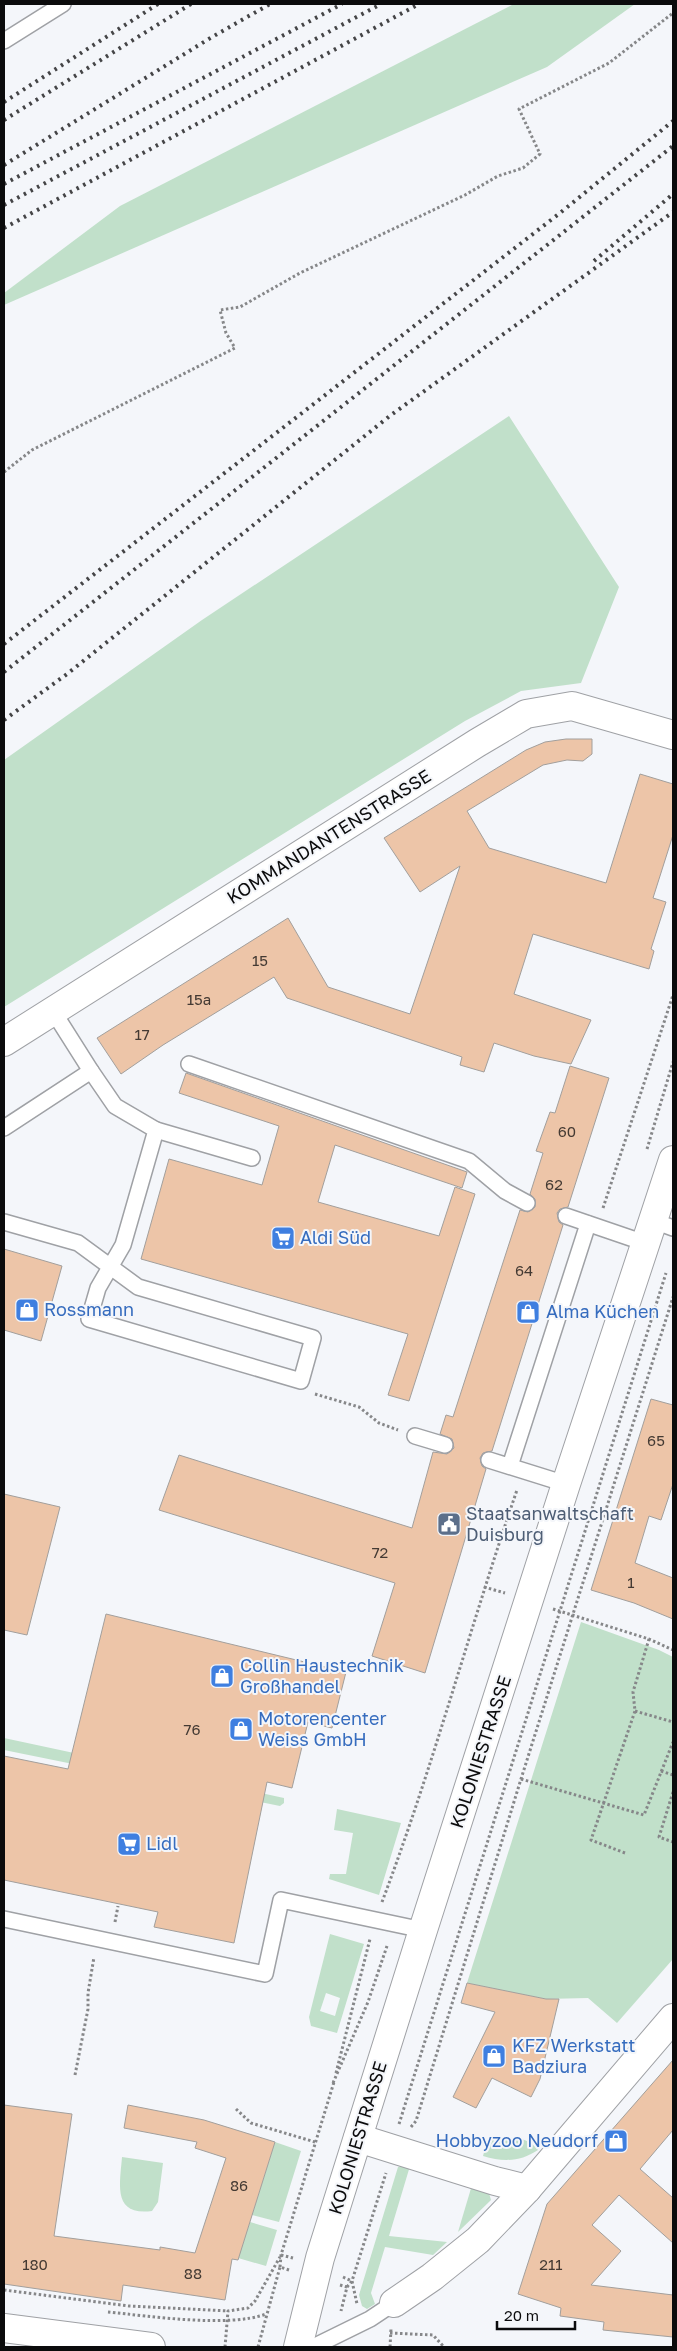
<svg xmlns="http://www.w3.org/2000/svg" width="677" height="2351" font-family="'Golos Text',sans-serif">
  <rect width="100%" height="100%" fill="#f4f6fa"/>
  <g fill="#c1e0ca" fill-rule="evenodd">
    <path d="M514,4H635L547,67L4,305V293L120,206Z"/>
    <path d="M509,416L619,587L581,683L521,691L465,721L4,1007V760L202,620Z"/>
    <path d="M581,1622L659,1650L673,1657V1959L617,2023L588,1998L546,1999L467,1983Z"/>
    <path d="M4,1738L284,1798V1803L280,1806L4,1750Z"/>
    <path d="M337,1809L401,1823L379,1895L329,1879L330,1874H346L353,1833L334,1830Z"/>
    <path d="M330,1934L364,1944L337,2033L311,2026L309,2017ZM326,1993L340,1998L335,2016L320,2011Z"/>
    <path d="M488,2138C507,2138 526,2134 538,2150C520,2162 503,2162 483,2156Z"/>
    <path d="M275,2142L301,2151L279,2222L252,2215Z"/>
    <path d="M122,2157L163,2163L158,2202L152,2211C112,2216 120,2184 122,2157Z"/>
    <path d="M403,2166H410L389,2236L447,2242L433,2255L385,2247L371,2293L375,2304L367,2309L362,2306L359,2295L398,2167Z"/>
    <path d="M472,2185L489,2193L491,2200L458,2232Z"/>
    <path d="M250,2222L277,2230L266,2266L238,2258Z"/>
  </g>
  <g fill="#edc5a8" stroke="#a29f9c">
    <path d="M566,739H592V754L583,761L567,760L543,765L467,811L489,848L606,883L640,774L673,784V835L653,898L666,902L651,949L654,951L649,969L533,934L514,994L591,1020L571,1064L534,1056L494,1043L484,1072L460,1065L462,1057L287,998L274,977L163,1045L121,1074L97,1038L288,918L328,987L410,1014L460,866L420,892L384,838L526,750L545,742Z"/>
    <path d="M570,1066L609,1078L568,1207L560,1209L557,1213L559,1222L563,1225L492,1451L483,1453L480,1458L482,1466L486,1469L425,1673L372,1656L395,1583L159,1510L179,1455L412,1528L433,1452L447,1454L454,1448L452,1439L440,1434L446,1415L453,1417L520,1210L528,1212L535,1207V1199L530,1194L543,1153L536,1151L550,1112L555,1113Z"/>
    <path d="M186,1073L467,1172L462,1188L335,1145L318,1202L439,1236L455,1187L475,1194L409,1401L388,1395L408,1334L141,1259L169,1159L262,1185L279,1126L179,1093Z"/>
    <path d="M4,1249L62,1266L41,1341L4,1330Z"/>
    <path d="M651,1399L673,1405V1484L661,1520L649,1516L635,1563L673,1578V1619L634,1603L591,1590Z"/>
    <path d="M4,1494L60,1507L27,1635L4,1630Z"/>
    <path d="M106,1614L346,1672L332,1728L308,1722L292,1788L267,1782L234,1943L154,1927L158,1912L4,1880V1756L68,1769Z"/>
    <path d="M467,1983L546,1999H559L540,2079L531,2097L492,2078L476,2108L453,2097L495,2012L461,2003Z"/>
    <path d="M673,2060V2130L640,2169L673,2198V2243L619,2195L592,2225L621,2251L591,2285L673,2295V2337L603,2330L604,2322L560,2316L561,2308L518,2294L547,2204Z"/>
    <path d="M4,2105L72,2114L54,2236L160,2250V2247L195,2253L226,2158L195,2148L197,2142L124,2128L128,2105L204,2120L275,2142L238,2260L232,2259L225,2300L123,2285L121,2301L4,2284Z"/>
  </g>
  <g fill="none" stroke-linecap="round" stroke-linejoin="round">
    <g stroke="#9fa1a5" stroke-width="18">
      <g id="service">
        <path d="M4,41L63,4"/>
        <path d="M53,1011L91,1071"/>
        <path d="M189,1064L469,1161L505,1191L527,1203"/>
        <path d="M4,1128L91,1071L115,1106L156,1130L123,1245L98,1288L89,1319L301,1381L313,1338L138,1287L78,1243L4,1222"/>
        <path d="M156,1130L252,1158"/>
        <path d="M566,1216L645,1243"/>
        <path d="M654,1221L673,1228"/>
        <path d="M415,1436L445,1445"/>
        <path d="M489,1460L566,1484"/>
        <path d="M510,1466L588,1224"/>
        <path d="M4,1919L265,1974L281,1900L423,1930"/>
        <path d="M313,2347L370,2319L394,2303"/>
      </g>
    </g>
    <g stroke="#9fa1a5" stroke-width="30">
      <g id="minor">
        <path d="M4,1042L477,743L526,714L572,706L673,735"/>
        <path d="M358,2138L495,2181L527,2189"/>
        <path d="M394,2303L432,2277L478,2240L527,2189L673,2018"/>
        <path d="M4,2328L151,2347"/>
      </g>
    </g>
    <g stroke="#9fa1a5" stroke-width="30">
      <path id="primary" d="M298,2347L320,2258L423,1930L566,1484L673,1160"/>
    </g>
    <g stroke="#868789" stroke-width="3" stroke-dasharray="2.5 2.5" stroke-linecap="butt">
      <path d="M4,472L32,450L235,348L226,333L220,310L240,307L300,273L465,195L498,176L523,168L540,154L519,109L609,63L673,13"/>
      <path d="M647,1149L673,1062"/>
      <path d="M603,1208L673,995"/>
      <path d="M315,1394L359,1407L379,1423L398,1430"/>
      <path d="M484,1587L505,1593"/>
      <path d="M553,1609L649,1639L673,1650"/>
      <path d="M635,1711L673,1722"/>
      <path d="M661,1771L673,1775"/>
      <path d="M521,1779L644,1815L673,1742"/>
      <path d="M673,1792L659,1837L673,1842"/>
      <path d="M625,1853L591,1840L635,1711L633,1692L649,1639"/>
      <path d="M382,1902C433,1767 470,1627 517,1490"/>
      <path d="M115,1922L118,1906"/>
      <path d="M336,2073L370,1939"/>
      <path d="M75,2075L88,2009V1993L94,1957"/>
      <path d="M333,2083L368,2002L387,1946"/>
      <path d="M236,2109L251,2123L315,2142"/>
      <path d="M399,2124L666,1273"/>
      <path d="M411,2127L416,2121L521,1779L673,1297"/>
      <path d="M281,2255L293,2258"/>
      <path d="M280,2267L281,2255L334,2082"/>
      <path d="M343,2277L352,2281L357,2304"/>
      <path d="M340,2285L347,2287L341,2311"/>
      <path d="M347,2287L352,2281L386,2173"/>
      <path d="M4,2290L129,2306L228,2311"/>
      <path d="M108,2312C149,2316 229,2328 266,2314"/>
      <path d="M390,2333L433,2335L444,2347"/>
      <path d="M225,2347L228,2311L248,2308L255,2301L280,2257"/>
      <path d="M258,2347L280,2267L289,2270"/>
      <path d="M390,2347L391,2329"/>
    </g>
    <use href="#service" stroke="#fff" stroke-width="15"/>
    <use href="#minor" stroke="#fff" stroke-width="28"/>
    <use href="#primary" stroke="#fff" stroke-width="28"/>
    <g stroke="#444446" stroke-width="4" stroke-dasharray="2.5 5" stroke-linecap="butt">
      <path d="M4,102L158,4"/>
      <path d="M4,120L191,4"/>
      <path d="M4,165L212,37L270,4"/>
      <path d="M4,184L342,4"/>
      <path d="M4,205L381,4"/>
      <path d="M4,228L419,4"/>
      <path d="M594,261L673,194"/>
      <path d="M4,644L560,213L673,121"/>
      <path d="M4,672L673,146"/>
      <path d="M4,720L67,674L391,415L673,212"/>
    </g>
  </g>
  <defs>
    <g id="supermarket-square" transform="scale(1.25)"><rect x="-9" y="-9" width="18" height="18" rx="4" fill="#3f7fe0" stroke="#f4f6fa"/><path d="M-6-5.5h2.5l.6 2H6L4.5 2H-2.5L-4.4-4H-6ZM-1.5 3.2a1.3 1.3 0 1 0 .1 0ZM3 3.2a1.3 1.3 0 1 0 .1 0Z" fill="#fff"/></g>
    <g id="shop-square" transform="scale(1.25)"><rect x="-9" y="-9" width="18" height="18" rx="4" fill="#3f7fe0" stroke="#f4f6fa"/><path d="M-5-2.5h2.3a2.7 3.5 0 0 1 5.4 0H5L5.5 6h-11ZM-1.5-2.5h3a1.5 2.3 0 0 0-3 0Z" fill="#fff"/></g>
    <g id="civic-square" transform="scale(1.25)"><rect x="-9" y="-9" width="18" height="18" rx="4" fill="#5c6f8a" stroke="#f4f6fa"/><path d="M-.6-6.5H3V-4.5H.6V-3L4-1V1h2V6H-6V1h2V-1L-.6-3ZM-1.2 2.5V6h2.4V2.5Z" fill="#fff"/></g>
  </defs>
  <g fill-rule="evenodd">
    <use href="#supermarket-square" x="283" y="1238"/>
    <use href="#shop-square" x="27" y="1310"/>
    <use href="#shop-square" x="528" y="1312"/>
    <use href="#civic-square" x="449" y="1524"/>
    <use href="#shop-square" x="222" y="1676"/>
    <use href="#shop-square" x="241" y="1729"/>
    <use href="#supermarket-square" x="129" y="1844"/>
    <use href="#shop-square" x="494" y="2056"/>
    <use href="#shop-square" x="616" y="2141"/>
  </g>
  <g text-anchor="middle" stroke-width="4" stroke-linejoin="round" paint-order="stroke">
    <g font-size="15" fill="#443a33">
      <text x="260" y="966">15</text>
      <text x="199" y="1005">15a</text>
      <text x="142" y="1040">17</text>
      <text x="567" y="1137">60</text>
      <text x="554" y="1190">62</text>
      <text x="524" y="1276">64</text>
      <text x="656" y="1446">65</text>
      <text x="380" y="1558">72</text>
      <text x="631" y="1588">1</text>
      <text x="192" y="1735">76</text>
      <text x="239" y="2191">86</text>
      <text x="35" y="2270">180</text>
      <text x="551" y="2270">211</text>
      <text x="193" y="2279">88</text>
    </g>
    <g font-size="18" fill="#0b0b0c" stroke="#f4f6fa">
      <text transform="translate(329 837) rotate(-32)" y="6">KOMMANDANTENSTRASSE</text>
      <text transform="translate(481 1752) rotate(-72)" y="6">KOLONIESTRASSE</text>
      <text transform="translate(358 2138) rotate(-73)" y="6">KOLONIESTRASSE</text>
    </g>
    <g font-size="18" fill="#366cbe" stroke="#f4f6fa" text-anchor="start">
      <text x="300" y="1244">Aldi Süd</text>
      <text x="44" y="1316">Rossmann</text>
      <text x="546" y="1318">Alma Küchen</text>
      <text x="240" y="1672">Collin Haustechnik<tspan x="240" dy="21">Großhandel</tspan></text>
      <text x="258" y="1725">Motorencenter<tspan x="258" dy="21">Weiss GmbH</tspan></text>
      <text x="146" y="1850">Lidl</text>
      <text x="512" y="2052">KFZ Werkstatt<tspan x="512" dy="21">Badziura</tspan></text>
      <text x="598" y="2147" text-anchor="end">Hobbyzoo Neudorf</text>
    </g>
    <g font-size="18" fill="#4e5e75" stroke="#f4f6fa" text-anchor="start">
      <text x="466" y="1520">Staatsanwaltschaft<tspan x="466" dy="21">Duisburg</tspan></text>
    </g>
  </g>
  <rect width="677" height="2351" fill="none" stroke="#0b0b0c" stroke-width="10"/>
  <path d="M497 2321v8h78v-8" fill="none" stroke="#0b0b0c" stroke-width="2.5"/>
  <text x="504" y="2321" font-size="15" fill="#0b0b0c" stroke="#f4f6fa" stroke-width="4" paint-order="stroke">20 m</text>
</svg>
